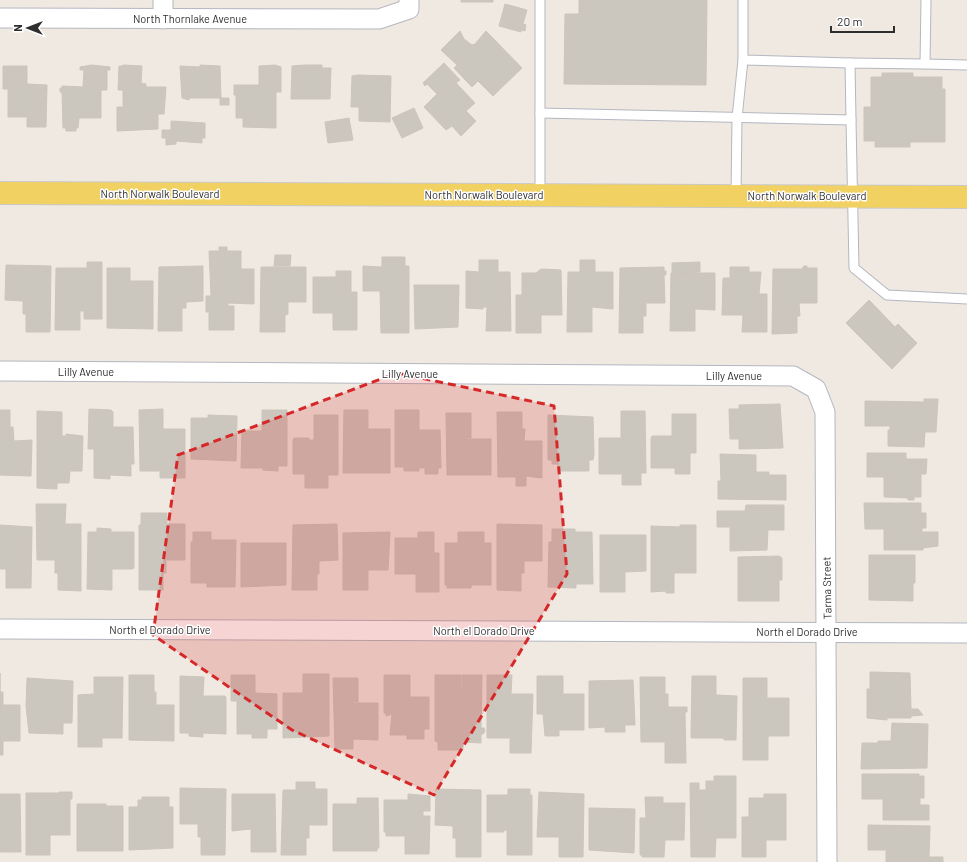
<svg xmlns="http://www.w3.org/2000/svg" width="967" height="862" font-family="Barlow,sans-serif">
  <rect width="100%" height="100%" fill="#efe9e1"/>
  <g fill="#cbc7bf" stroke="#cbc5ba">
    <rect x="461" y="0" width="32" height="2"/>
    <path d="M579,0H707L706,85L564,84L565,14H579Z"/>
    <path d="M505,4L527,10L523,24L526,25L525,31L521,30V32L499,26Z"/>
    <path d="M460,31L464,39L472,45L475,44L486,31L522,68L493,96L478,81L472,87L454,68L457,65L441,50Z"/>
    <path d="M444,63L460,80L456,83L475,103L466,111L476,121L461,136L452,126L446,130L424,107L437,94L427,84L425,86L423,83Z"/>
    <path d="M92,65L110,67V70H107V90H101V118H79L78,128H76V131H66V128H63L62,92H60V88H62V86L83,87L84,70H80V67Z"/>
    <path d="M123,65L142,66L141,83L146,84V87H166L164,114H158V129L117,131V107H123V90H118L119,66H123Z"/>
    <path d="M200,65L220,66L221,98H229V105H220V98H189V100L182,98L180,66L200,67Z"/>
    <path d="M275,65L281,67V92H276V128L243,127V118H236V95H234V85H259V66Z"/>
    <path d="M305,65H322V68H331L330,99H291L292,66Z"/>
    <path d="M3,66H27V84L47,85L46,127H27V117H8V89H3Z"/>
    <path d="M882,73H913V77H942V89H945V142H910V147H875V141H864V107H871V77H882Z"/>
    <path d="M358,75L391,76L390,122L359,121V107H351L352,76Z"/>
    <path d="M414,108L423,128L402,138L392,118Z"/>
    <path d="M349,118L353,140L328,143L325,122Z"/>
    <path d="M171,121L205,123V138H202V143L176,141V144L166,145V138H162V130H171Z"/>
    <path d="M219,247H227V251H241V269H254V304L228,303V306H234V330H209V312H206V296H211L209,251H219Z"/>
    <path d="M275,255H291L290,266H274Z"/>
    <path d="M382,257H405V266H409V333H381L380,291H363V266L382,267Z"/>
    <path d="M479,260H498V272H510L511,331H486L487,307H483V309L466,308V271L479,272Z"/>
    <path d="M580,260H595V272H613V309L592,307V332H567L568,272H580Z"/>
    <path d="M87,262H102V319H84V311H80V330H55L56,268H87Z"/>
    <path d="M700,262V272L672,273V263Z"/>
    <path d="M6,265L51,266L50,332H26V314H23V301L5,300Z"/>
    <path d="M203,266V301L186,302V308H182V331H158L159,267Z"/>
    <path d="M804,266H807V268H817V303H799L800,316H797V333L772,334L773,269H802Z"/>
    <path d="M261,267H306V302H288V314L285,315V332H260Z"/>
    <path d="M664,267V271H666V275H664L665,303H646V316H643V333H619L620,268Z"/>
    <path d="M730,267H749V272H761L759,294H767V332H742L743,315H722L723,278H730Z"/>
    <path d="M107,268H130V281H153V329L107,328Z"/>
    <path d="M541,269L561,270L562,315H541V333H516V295H522V273H536Z"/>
    <path d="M336,271H351V292H357V330H333V313H313V277H336Z"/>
    <path d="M671,273H715V310L695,309V331H670Z"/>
    <path d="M414,285H459L458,327L415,329Z"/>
    <path d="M869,300L895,327L898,324L917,343L892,369L846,323Z"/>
    <path d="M924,399H938L936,432H925L924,447L888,446V430H890V426H865V401L924,402Z"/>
    <path d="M780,404L783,448L739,449V439H730L729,409H739V405Z"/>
    <path d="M89,409L111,410L113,412V427H133L134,464H131V476L110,475V479L94,478V449H88Z"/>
    <path d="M163,409V429H185V478H160V471H140L139,410Z"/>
    <path d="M0,410H10V427H13L14,441L32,440L31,476L0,475Z"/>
    <path d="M262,410H287V466H278V471L263,470V468H241L242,432V431H262Z"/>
    <path d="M344,410H368V429H390V473H343Z"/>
    <path d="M395,410H419V430H440L441,468H438V474H425V468H419V471H404V467H395Z"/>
    <path d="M37,411L62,412V436H66V434L83,436L82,471H70L69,483H57V489L37,488Z"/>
    <path d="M621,411H645L646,473H641V485H622V474H599V438H621Z"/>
    <path d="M497,412H522V429H525L524,441H542V478L526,476V486H516V477H498Z"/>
    <path d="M446,413H471V438H466V439H491V475H447Z"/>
    <path d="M672,414H696V453H690V474H675V468H651V438L652,436H672Z"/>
    <path d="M208,415L237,416L236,461L191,459V418H208Z"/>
    <path d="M314,415H338V475H328V488H305V474H293V440L294,438H309V440H314Z"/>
    <path d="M548,415L593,417L594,454L593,460H589V471H558V464H552V460H548Z"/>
    <path d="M867,453H906V459H927L926,474H921V497H914V500H908V498L884,497V477H867Z"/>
    <path d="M720,454L756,455V472H769V475H786V500L718,499V481H721Z"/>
    <path d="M864,503H921V513H926V528H922V532H938V546L923,548V550H884V529H865Z"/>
    <path d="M36,504H66L65,524H81V591L58,590V573H55V560H37Z"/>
    <path d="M746,505H784V530H768L767,550L730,551V527H717V511H745Z"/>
    <path d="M141,513H167V524H185V560H166V573H163V590H139V525H141Z"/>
    <path d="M337,524L338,560L319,561V574H317V590H292L293,525Z"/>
    <path d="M497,524L542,525V561H524V573H521V591L497,590Z"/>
    <path d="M0,525L32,527L31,588H6V569H0Z"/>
    <path d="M680,525H696V573H674V593H666V591L651,592V526L680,527Z"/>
    <path d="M97,528L111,529V532H134V568L132,569H112V590L87,589L88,532H97Z"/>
    <path d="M552,529H575V532H592L593,584H576V588L548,587L549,542H552Z"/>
    <path d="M193,532H211V540H236L235,587H207V583H191V542H193Z"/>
    <path d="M390,532L388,570H368V590H343V533Z"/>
    <path d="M418,532H434V553H439V592H416V574H395V538H418Z"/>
    <path d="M458,532H484V543H491V585H471V588H447V585H445V543H458Z"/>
    <path d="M600,535H646V571L625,572V592H600Z"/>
    <path d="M241,543H286V585L241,587Z"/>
    <path d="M869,555H915V583H913V601L869,600Z"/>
    <path d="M779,556L782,558V580H779V601H738V557Z"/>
    <path d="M870,672L910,673L911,709H918L923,715L911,716V718H887V720L867,718V689H870Z"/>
    <path d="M0,673V692H3V705H20V741H3V755H0Z"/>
    <path d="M303,674H329V736L283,738V693H303Z"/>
    <path d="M129,675H154V692H156V705H174V741L129,740Z"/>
    <path d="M231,675H255V693L277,694V729H267V738H252V734H237V701H231Z"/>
    <path d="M384,675H410V697H429V729H424V739H407V735H390L392,714L386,716V713H384Z"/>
    <path d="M435,675H461V693H462V675H482L481,728H484L485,731L484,733L481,735V743L465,742V741H463V750H438V742L435,741Z"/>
    <path d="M487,675H512L511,694H533L531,753H510V738H487Z"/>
    <path d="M180,676L204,677L203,696H225L226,698V734L203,733V737L189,736V733H180Z"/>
    <path d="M537,676H563V694H584V730H559V736H545L543,714H537Z"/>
    <path d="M692,676H716V695L737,696L736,740H724V738H691Z"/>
    <path d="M94,677H123L122,738H102V747H78V695L94,694Z"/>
    <path d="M640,677H665V694H668V707H687V712H685L686,763H665V742H641Z"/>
    <path d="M27,678L73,681L72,723H63V734L29,733L26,706Z"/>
    <path d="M333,678H358V702L353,701V703H378V740L353,739V749H335Z"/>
    <path d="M743,678H767V698H789V736H768V760H743Z"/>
    <path d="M633,680L635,725H625V732H605V727L589,728V681Z"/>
    <path d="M892,723L928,724L927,768L861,769L862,743H878V741H891Z"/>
    <path d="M862,774H919V776H924V798H920V805H929V820H883V799H862Z"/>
    <path d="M714,776H736V838H716L715,857H691L690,783H699V790H706V781H714Z"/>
    <path d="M296,782H315V789H327V825H309V838H306V855H281L283,790H296Z"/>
    <path d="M180,788L226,789L225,855H201V837H198V824H180Z"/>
    <path d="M436,789L481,790V857H456V838H453V826L435,825Z"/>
    <path d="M508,789H530V795H532V855H507V830H504V832H487V795H508Z"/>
    <path d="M59,792H72V799H70V835H50V855H26V793H59Z"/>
    <path d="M539,792L584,794L583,857H559V837H537Z"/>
    <path d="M0,794H20L21,852H0Z"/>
    <path d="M232,794H275L276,852H251V829L232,831Z"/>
    <path d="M408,794L430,796V811H423V816H430L429,854H405V836H386V832H384V800H408Z"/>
    <path d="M764,794H786V840H766V857H742V817H749V798H764Z"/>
    <path d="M142,797H169V807H173V848L129,850V807H138V800H142Z"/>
    <path d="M645,797H663V803H685L684,840H665L664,857H642V855H640V818H646Z"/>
    <path d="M357,798H378L379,848H377V851H333V804H357Z"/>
    <path d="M77,804H106V806H123V851H77Z"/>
    <path d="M589,808L635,809L634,853L589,850Z"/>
    <path d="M868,825L930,826L929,857H943V862H886V850H868Z"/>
  </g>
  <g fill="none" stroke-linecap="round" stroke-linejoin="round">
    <g stroke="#b4b7c1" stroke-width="11">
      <g id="lane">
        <path d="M743,0V60L850,63"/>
        <path d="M925,64L967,65"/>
        <path d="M540,113L851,120L850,63L925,64L926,0"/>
        <path d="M851,120L854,268L887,295L967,299"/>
        <path d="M540,195V0"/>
        <path d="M736,196L737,118L743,60"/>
      </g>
    </g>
    <g stroke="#b4b7c1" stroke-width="21">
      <g id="street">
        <path d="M163,0V19"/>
        <path d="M0,18L379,19L409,9V0"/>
        <path d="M0,371L793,376L816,389L825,412L827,862"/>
        <path d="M0,629L967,633"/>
      </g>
    </g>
    <g stroke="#c9c9c9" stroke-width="24">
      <path id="primary" d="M0,193L967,197"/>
    </g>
    <use href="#lane" stroke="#fff" stroke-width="9"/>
    <use href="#street" stroke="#fff" stroke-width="19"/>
    <use href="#primary" stroke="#f2d163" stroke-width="22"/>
  </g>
  <path fill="#d62828" fill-opacity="0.2" stroke="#d62828" stroke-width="3" stroke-dasharray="8 5" stroke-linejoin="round" d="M397,373L554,406L567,574L434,795L292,730L153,635L178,455Z"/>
  <g text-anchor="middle" stroke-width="3" stroke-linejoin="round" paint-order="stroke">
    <g font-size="11" fill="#2e2e2e" stroke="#fff">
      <text x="190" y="23">North Thornlake Avenue</text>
      <text x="160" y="198">North Norwalk Boulevard</text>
      <text x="484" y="199">North Norwalk Boulevard</text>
      <text x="807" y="200">North Norwalk Boulevard</text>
      <text x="86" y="376">Lilly Avenue</text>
      <text x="410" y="378">Lilly Avenue</text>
      <text x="734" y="380">Lilly Avenue</text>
      <text transform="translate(827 588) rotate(-91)" y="4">Tarma Street</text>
      <text x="160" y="634">North el Dorado Drive</text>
      <text x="484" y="635">North el Dorado Drive</text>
      <text x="807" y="636">North el Dorado Drive</text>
    </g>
  </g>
  <g transform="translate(28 28) rotate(270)" stroke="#ffffff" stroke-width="3" paint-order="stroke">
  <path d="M0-3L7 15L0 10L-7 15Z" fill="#2e2e2e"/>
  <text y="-6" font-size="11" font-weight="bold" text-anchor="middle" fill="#2e2e2e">N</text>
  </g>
  <path d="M831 26v6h63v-6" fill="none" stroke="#2e2e2e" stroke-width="2"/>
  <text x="837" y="26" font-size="12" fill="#2e2e2e" stroke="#ffffff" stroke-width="3" paint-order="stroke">20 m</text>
</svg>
